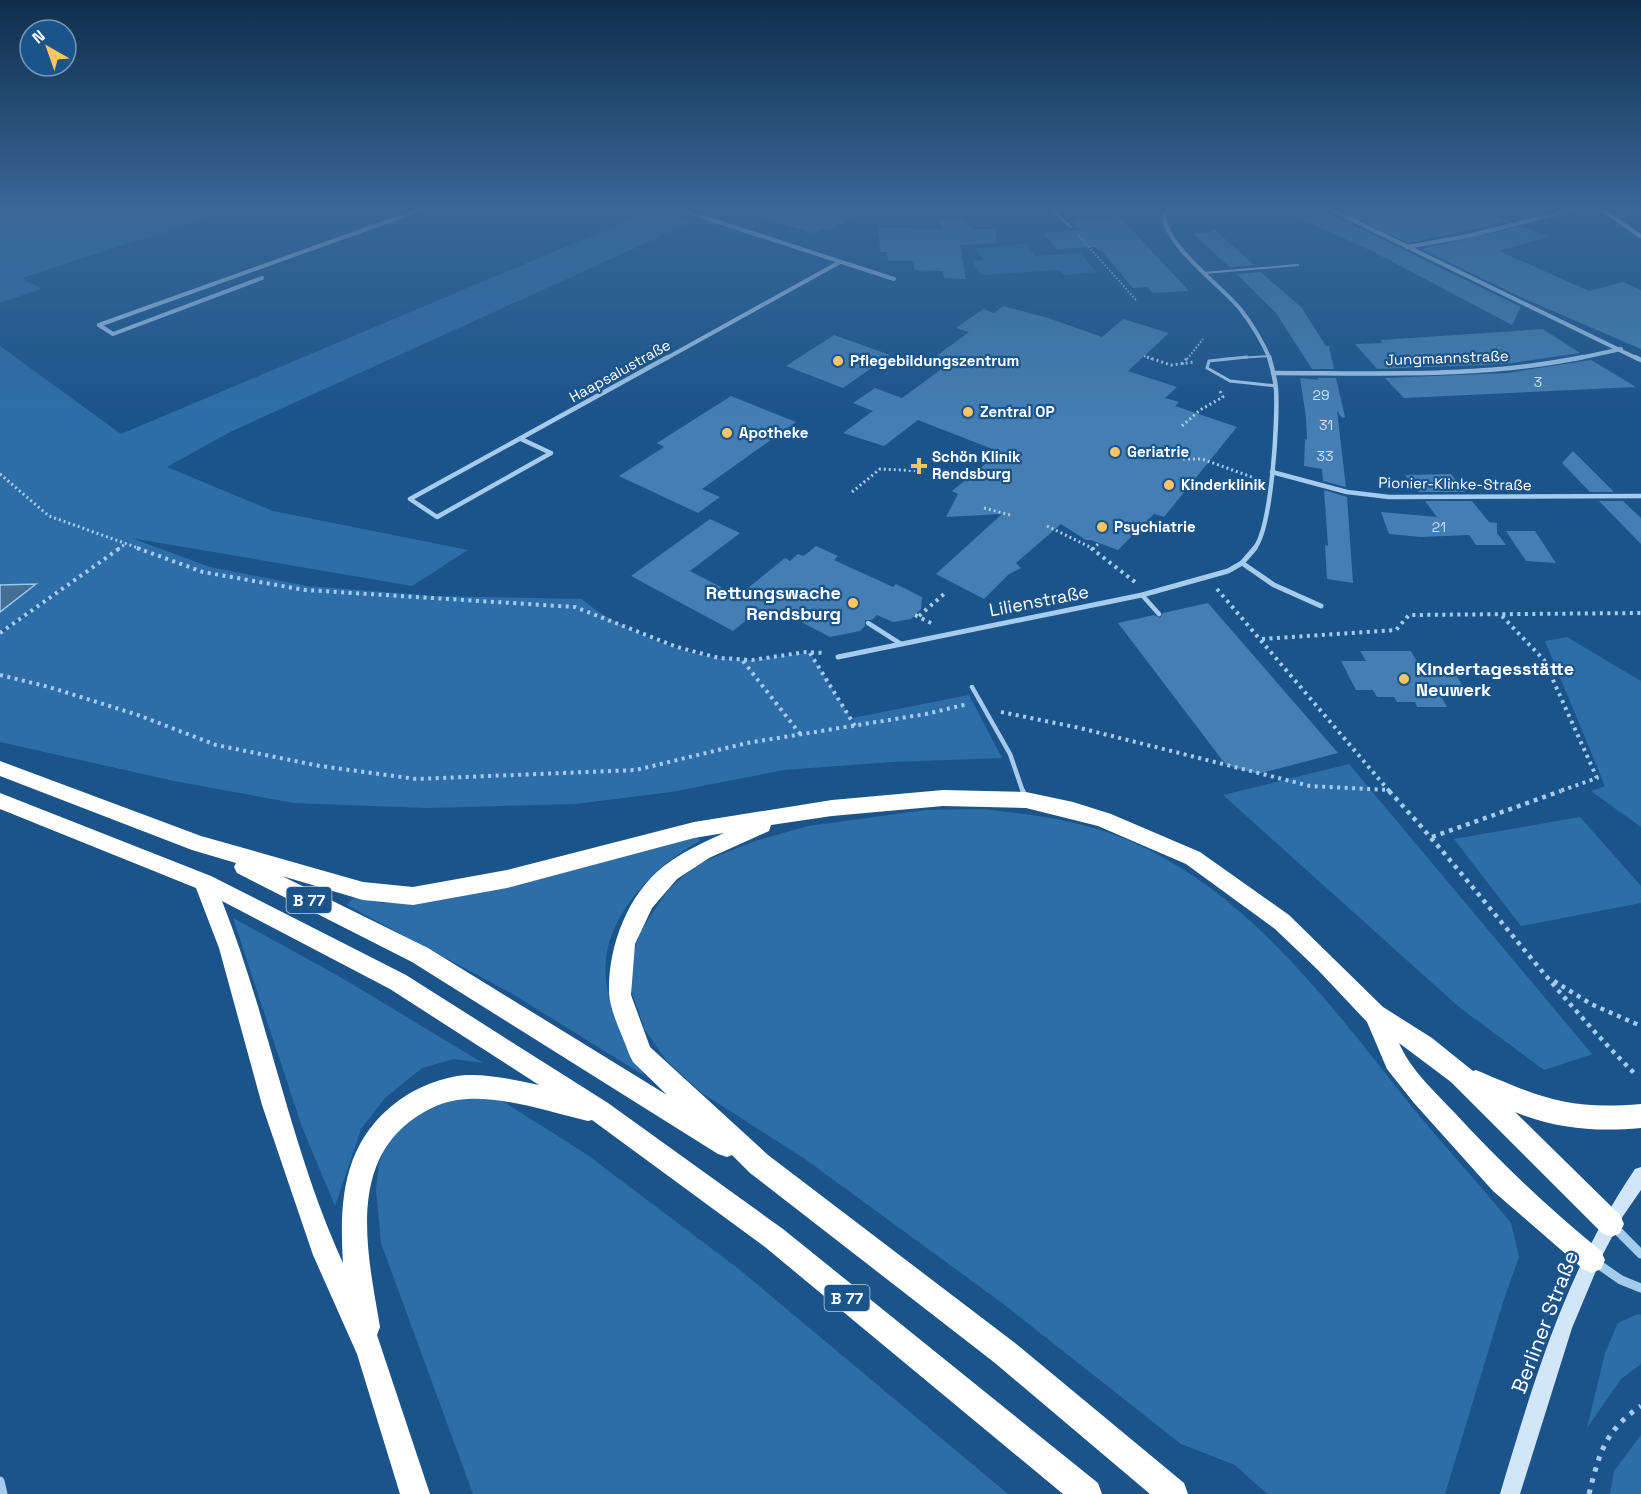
<svg xmlns="http://www.w3.org/2000/svg" width="1641" height="1494" font-family="'Space Grotesk',sans-serif">
  <rect width="100%" height="100%" fill="#1b548a"/>
  <g fill="#2e6ea8">
    <path d="M0,208H237L22,278L41,289L0,303Z"/>
    <path d="M655,209L692,222L230,432L167,467L273,511L468,550L412,586L131,538L210,567L307,586L435,596L582,599C617,630 698,662 745,660C766,659 788,655 810,653L853,722L852,718L969,695L1002,758L892,762L784,770L671,792L575,804L427,808L294,803L174,781L0,742V634L126,543L0,632V612L35,584L0,585V346L121,434Z"/>
    <path d="M1026,244L1035,256L1080,253L1097,272L1064,275L1059,270L981,275L972,261L983,260L975,248Z"/>
    <path d="M1567,637L1641,681V827L1591,791L1605,786L1545,641Z"/>
    <path d="M1349,764L1592,1054H1593L1544,1070L1459,1007L1223,795Z"/>
    <path d="M982,809C1026,814 1073,819 1115,835C1246,885 1332,1007 1416,1112C1447,1149 1480,1185 1511,1223L1519,1257L1504,1299L1445,1494H1267L1235,1465L1181,1444L1002,1303L805,1159L702,1093L666,1060L645,1030L632,993L631,960L641,930L669,889L697,864L755,841L808,826L926,810Z"/>
    <path d="M1580,817L1641,886V903L1521,926L1454,839Z"/>
    <path d="M696,835L700,841C658,863 611,910 606,960C602,1000 624,1043 645,1076L511,993L347,905L354,897L382,903H419Z"/>
    <path d="M233,918L342,978L483,1063L454,1059L422,1068L385,1098L361,1129L335,1206L302,1127Z"/>
    <path d="M464,1095L501,1100L586,1154L740,1270L1008,1494H473L381,1243L376,1189L379,1163L387,1143L406,1121L440,1099Z"/>
    <path d="M1638,1314L1641,1315V1364L1621,1379L1587,1428L1605,1353L1618,1323Z"/>
    <path d="M1641,1435V1494H1610L1614,1471Z"/>
  </g>
  <path fill="#456e95" stroke="#98c7ef" stroke-width="1.5" d="M36,584L0,612V585Z"/>
  <g fill="#447eb2">
    <path d="M744,208H871L830,230L824,228L813,233L744,212Z"/>
    <path d="M1277,208H1324L1326,212L1521,307L1512,325L1374,252Z"/>
    <path d="M1337,208H1403L1421,216L1422,208H1478L1510,221L1408,243Z"/>
    <path d="M1119,216L1162,262L1189,291L1153,293L1148,287L1133,288L1102,251L1094,247L1057,249L1043,233L1080,230L1071,219Z"/>
    <path d="M963,218L971,229H996V243L960,245L966,279L944,278L943,271L914,270V261H888L887,252H880L879,228L943,229L937,219Z"/>
    <path d="M1523,226L1548,237L1499,251L1589,291L1623,282L1641,290V349L1525,299L1421,249Z"/>
    <path d="M1214,229L1254,265L1230,267L1193,234L1211,232Z"/>
    <path d="M1261,272L1301,307L1326,346H1329L1334,369H1312L1276,313L1237,274Z"/>
    <path d="M1003,306L1048,318L1102,337L1123,319L1169,333L1128,371L1177,387L1165,398L1179,402L1175,406L1237,427L1164,517L1154,514L1118,550L1091,540H1086L1061,524L1016,563L1021,568L1009,574L984,599L936,574L1002,514L946,517L958,494L952,491L1000,452L918,420L884,446L843,433L873,411L853,403L875,388L902,398L943,368L928,362L969,332L956,328L983,309L994,313Z"/>
    <path d="M1543,329L1580,353L1506,364L1377,369L1355,344L1383,343L1380,340Z"/>
    <path d="M834,335L890,355L843,388L786,366Z"/>
    <path d="M1591,360L1636,387L1404,398L1385,378L1507,373Z"/>
    <path d="M1300,378L1319,380L1317,378H1336L1345,417L1342,418L1337,411L1346,487L1323,481L1322,469L1304,466L1305,439L1307,440L1306,417Z"/>
    <path d="M731,396L796,422L702,489L720,497L698,513L619,476L664,447L657,443Z"/>
    <path d="M1573,451L1614,492H1590L1562,463Z"/>
    <path d="M1451,474L1465,492H1419L1405,475Z"/>
    <path d="M1324,490L1347,497L1353,583L1327,579L1325,545L1328,546Z"/>
    <path d="M1425,501H1472L1489,522L1497,523V533L1506,545H1476L1469,535L1421,537L1389,534L1381,512L1437,517Z"/>
    <path d="M1599,501H1623L1641,518V544Z"/>
    <path d="M710,519L740,533L690,571L738,596L785,558L790,561L798,554L804,556L816,546L838,556L834,560L893,587L896,584L922,597L921,609L911,619L893,622L877,615L872,620H865V626L860,631L830,637L776,609L770,614L760,609L733,631L631,576Z"/>
    <path d="M1506,531H1535L1556,563L1526,561Z"/>
    <path d="M1208,603L1338,753L1258,774L1226,765L1118,623L1154,615L1160,618L1163,613Z"/>
    <path d="M1360,651H1411L1421,669H1452L1464,688H1436L1447,707H1417L1415,702H1397L1394,697H1377L1373,690H1356L1341,661H1366Z"/>
  </g>
  <g fill="none" stroke-linecap="round" stroke-linejoin="round">
    <g stroke="#a5cbed" stroke-width="2" stroke-dasharray="1.5 2" stroke-linecap="butt">
      <path d="M1079,236L1136,300"/>
      <path d="M1144,356L1152,359"/>
      <path d="M1187,359L1203,339"/>
    </g>
    <g stroke="#a5cbed" stroke-width="3" stroke-dasharray="2 3" stroke-linecap="butt">
      <path d="M1147,357L1171,365L1195,362"/>
      <path d="M1182,364L1188,357"/>
      <path d="M1182,426L1200,410L1223,397L1220,391"/>
      <path d="M1183,459H1202L1260,480"/>
      <path d="M0,474L49,516L141,549"/>
      <path d="M852,492L880,469L924,471"/>
      <path d="M984,508L1010,515"/>
      <path d="M1047,526L1094,549"/>
      <path d="M118,549L124,545"/>
      <path d="M1093,549L1099,543"/>
    </g>
    <g stroke="#a5cbed" stroke-width="4" stroke-dasharray="3 4.5" stroke-linecap="butt">
      <path d="M137,548L203,572L305,590L575,607L677,647L719,658L752,660L806,652L825,653"/>
      <path d="M1091,548L1135,582"/>
      <path d="M1217,589L1390,792"/>
      <path d="M915,615L933,624"/>
      <path d="M919,616L944,594"/>
      <path d="M1502,616L1544,660L1597,778L1557,792"/>
      <path d="M0,633L120,548"/>
      <path d="M1262,639L1396,630L1409,615L1641,613"/>
      <path d="M810,653L855,726"/>
      <path d="M743,661L801,735"/>
      <path d="M0,675L49,687L138,715L216,745L320,766L416,779L636,770L747,743L926,714L968,704"/>
      <path d="M1001,712L1080,728L1310,786L1388,790"/>
    </g>
    <g stroke="#a5cbed" stroke-width="4.5" stroke-dasharray="4 5" stroke-linecap="butt">
      <path d="M1389,791C1474,882 1547,986 1635,1074"/>
      <path d="M1432,837L1561,791"/>
      <path d="M1554,981L1591,1004L1641,1026"/>
    </g>
    <path stroke="#a5cbed" stroke-width="5" stroke-dasharray="4.5 7" stroke-linecap="butt" d="M1589,1494C1599,1454 1605,1430 1641,1406"/>
    <g stroke="#a5cbed" stroke-width="2">
      <path d="M1049,208L1071,227"/>
      <path d="M1204,273L1298,265"/>
      <path d="M1222,359L1269,356"/>
    </g>
    <path stroke="#a5cbed" stroke-width="3" d="M1247,357L1209,361L1207,368L1230,381L1276,386"/>
    <g stroke="#a5cbed" stroke-width="4.5">
      <path d="M1142,595L1159,614"/>
      <path d="M868,623L901,644"/>
      <path d="M972,687L1010,754L1023,792"/>
    </g>
    <path stroke="#a5cbed" stroke-width="5" d="M1023,791L1025,798"/>
    <g stroke="#a5cbed" stroke-width="4">
      <path d="M675,208L894,279"/>
      <path d="M1170,208L1164,216C1167,248 1221,285 1241,310C1251,323 1263,343 1270,359"/>
      <path d="M1328,208L1638,359"/>
      <path d="M1407,247L1468,236L1579,208"/>
      <path d="M99,325L425,208"/>
      <path d="M99,325L113,334L262,278"/>
      <path d="M665,359L840,262"/>
      <path d="M1575,359L1621,349"/>
    </g>
    <g stroke="#a5cbed" stroke-width="4.5">
      <path d="M1635,357L1641,360"/>
      <path d="M1273,373C1375,373 1482,378 1583,357"/>
      <path d="M521,439L551,453L437,517L410,499L668,357"/>
      <path d="M1272,472L1347,492L1389,497L1641,496"/>
      <path d="M1254,549C1272,529 1278,418 1276,389C1275,378 1272,367 1269,357"/>
    </g>
    <g stroke="#a5cbed" stroke-width="5">
      <path d="M1242,563L1274,585L1321,606"/>
      <path d="M838,657L1142,595L1228,571L1242,563L1255,548"/>
    </g>
    <g stroke="#a5cbed" stroke-width="9">
      <path d="M1616,1229L1641,1254"/>
      <path d="M1595,1262L1621,1280L1641,1288"/>
      <path d="M0,1481L3,1494"/>
    </g>
    <g fill="#d2e6f9" fill-rule="evenodd">
      <path d="M1596,208H1603L1641,234V239Z"/>
      <path d="M1641,1167V1190L1623,1216L1603,1254L1572,1328L1520,1494H1500C1535,1377 1566,1271 1635,1169Z"/>
    </g>
    <g fill="#fff" fill-rule="evenodd">
      <path d="M0,761L201,836L363,882L413,887L507,870L694,822L832,800L943,790L1026,792L1073,802L1111,814L1200,852L1289,915L1383,1007L1432,1038L1473,1071L1476,1070C1542,1098 1567,1110 1641,1104V1128C1596,1132 1557,1129 1515,1112L1620,1215L1624,1224L1620,1233L1611,1237L1602,1233L1451,1082L1399,1043C1410,1069 1434,1091 1453,1111C1500,1162 1548,1208 1601,1251L1605,1260L1601,1269L1592,1273L1583,1269L1493,1191L1414,1103L1387,1069L1367,1022L1318,970L1275,929L1186,864L1098,826L1026,808L943,806L832,816L771,825L769,831L709,858L677,879L652,908L635,944L631,995L650,1047L768,1155L1015,1343L1184,1483L1188,1494H1150L995,1363L750,1173L732,1155L727,1157L718,1154L412,962L237,873L234,867L236,863L192,850L0,776ZM724,833C704,842 682,852 664,866C627,895 608,947 609,993C610,1012 623,1036 629,1054L633,1062L667,1095L428,948L282,876L363,900L413,905L507,888L694,838Z"/>
      <path d="M0,793L211,876L406,975L608,1103L783,1229L1098,1483L1102,1494H1063L765,1247L592,1120L588,1121C549,1112 508,1097 467,1099C444,1100 427,1109 409,1122C347,1171 369,1260 380,1327L377,1335L430,1494H400L357,1354L313,1255L262,1105L219,948L196,888L0,809ZM222,901L390,989L539,1085C515,1080 490,1074 466,1075C442,1077 417,1087 398,1101C343,1142 339,1200 343,1263C290,1147 269,1019 222,901Z"/>
    </g>
  </g>
  <linearGradient id="sky" x2="0" y2="1"><stop stop-color="#0f2e4c"/><stop offset="0.5" stop-color="#396798"/><stop offset="1" stop-color="#396798" stop-opacity="0"/></linearGradient>
  <rect width="1641" height="417" fill="url(#sky)"/>
  <g fill="#fec562" stroke="#1b548a" stroke-width="2">
    <circle cx="838" cy="361" r="6"/>
    <circle cx="968" cy="412" r="6"/>
    <circle cx="727" cy="433" r="6"/>
    <circle cx="1115" cy="452" r="6"/>
    <path d="M916 457h6v6h6v6h-6v6h-6v-6h-6v-6h6z"/>
    <circle cx="1169" cy="485" r="6"/>
    <circle cx="1102" cy="527" r="6"/>
    <circle cx="853" cy="603" r="6"/>
    <circle cx="1404" cy="679" r="6"/>
  </g>
  <g text-anchor="middle" stroke-width="4.5" stroke-linejoin="round" paint-order="stroke">
    <g font-size="14" fill="#d0dfec">
      <text x="1538" y="387">3</text>
      <text x="1321" y="400">29</text>
      <text x="1326" y="430">31</text>
      <text x="1325" y="461">33</text>
      <text x="1439" y="532">21</text>
    </g>
    <g font-size="15" fill="#fff" stroke="#1b548a">
      <text transform="translate(1447 358) rotate(-2)" y="5">Jungmannstraße</text>
      <text transform="translate(620 371) rotate(-29)" y="5">Haapsalustraße</text>
      <text transform="translate(1455 484) rotate(1)" y="5">Pionier-Klinke-Straße</text>
    </g>
    <g font-size="15" font-weight="bold" fill="#fff" stroke="#1b548a" text-anchor="start">
      <text x="850" y="366">Pflegebildungszentrum</text>
      <text x="980" y="417">Zentral OP</text>
      <text x="739" y="438">Apotheke</text>
      <text x="1127" y="457">Geriatrie</text>
      <text x="932" y="462">Schön Klinik<tspan x="932" dy="17">Rendsburg</tspan></text>
      <text x="1181" y="490">Kinderklinik</text>
      <text x="1114" y="532">Psychiatrie</text>
    </g>
    <g fill="#1b548a" stroke="#bbccdc" stroke-width="1.5">
      <rect x="286.5" y="887" width="45" height="26" rx="4.5"/>
      <rect x="824.5" y="1285" width="45" height="26" rx="4.5"/>
    </g>
    <g font-size="16" font-weight="bold" fill="#fff">
      <text x="309" y="906">B 77</text>
      <text x="847" y="1304">B 77</text>
    </g>
    <g font-size="18" font-weight="bold" fill="#fff" stroke="#1b548a" text-anchor="end">
      <text x="841" y="599">Rettungswache<tspan x="841" dy="21">Rendsburg</tspan></text>
      <text x="1416" y="675" text-anchor="start">Kindertagesstätte<tspan x="1416" dy="21">Neuwerk</tspan></text>
    </g>
    <g font-size="18" fill="#fff" stroke="#1b548a">
      <text transform="translate(1039 601) rotate(-11)" y="6">Lilienstraße</text>
    </g>
    <g font-size="21" fill="#fff" stroke="#1b548a">
      <text transform="translate(1545 1322) rotate(-69)" y="7">Berliner Straße</text>
    </g>
  </g>
  <g transform="translate(48 48) rotate(320)"><circle r="28" fill="#1b548a" stroke="#7698b9" stroke-width="1.5"/>
  <path d="M0-4.5L10 22L0 15L-10 22Z" fill="#fec562"/>
  <text y="-9" font-size="16" font-weight="bold" text-anchor="middle" fill="#ffffff">N</text>
  </g>
</svg>
